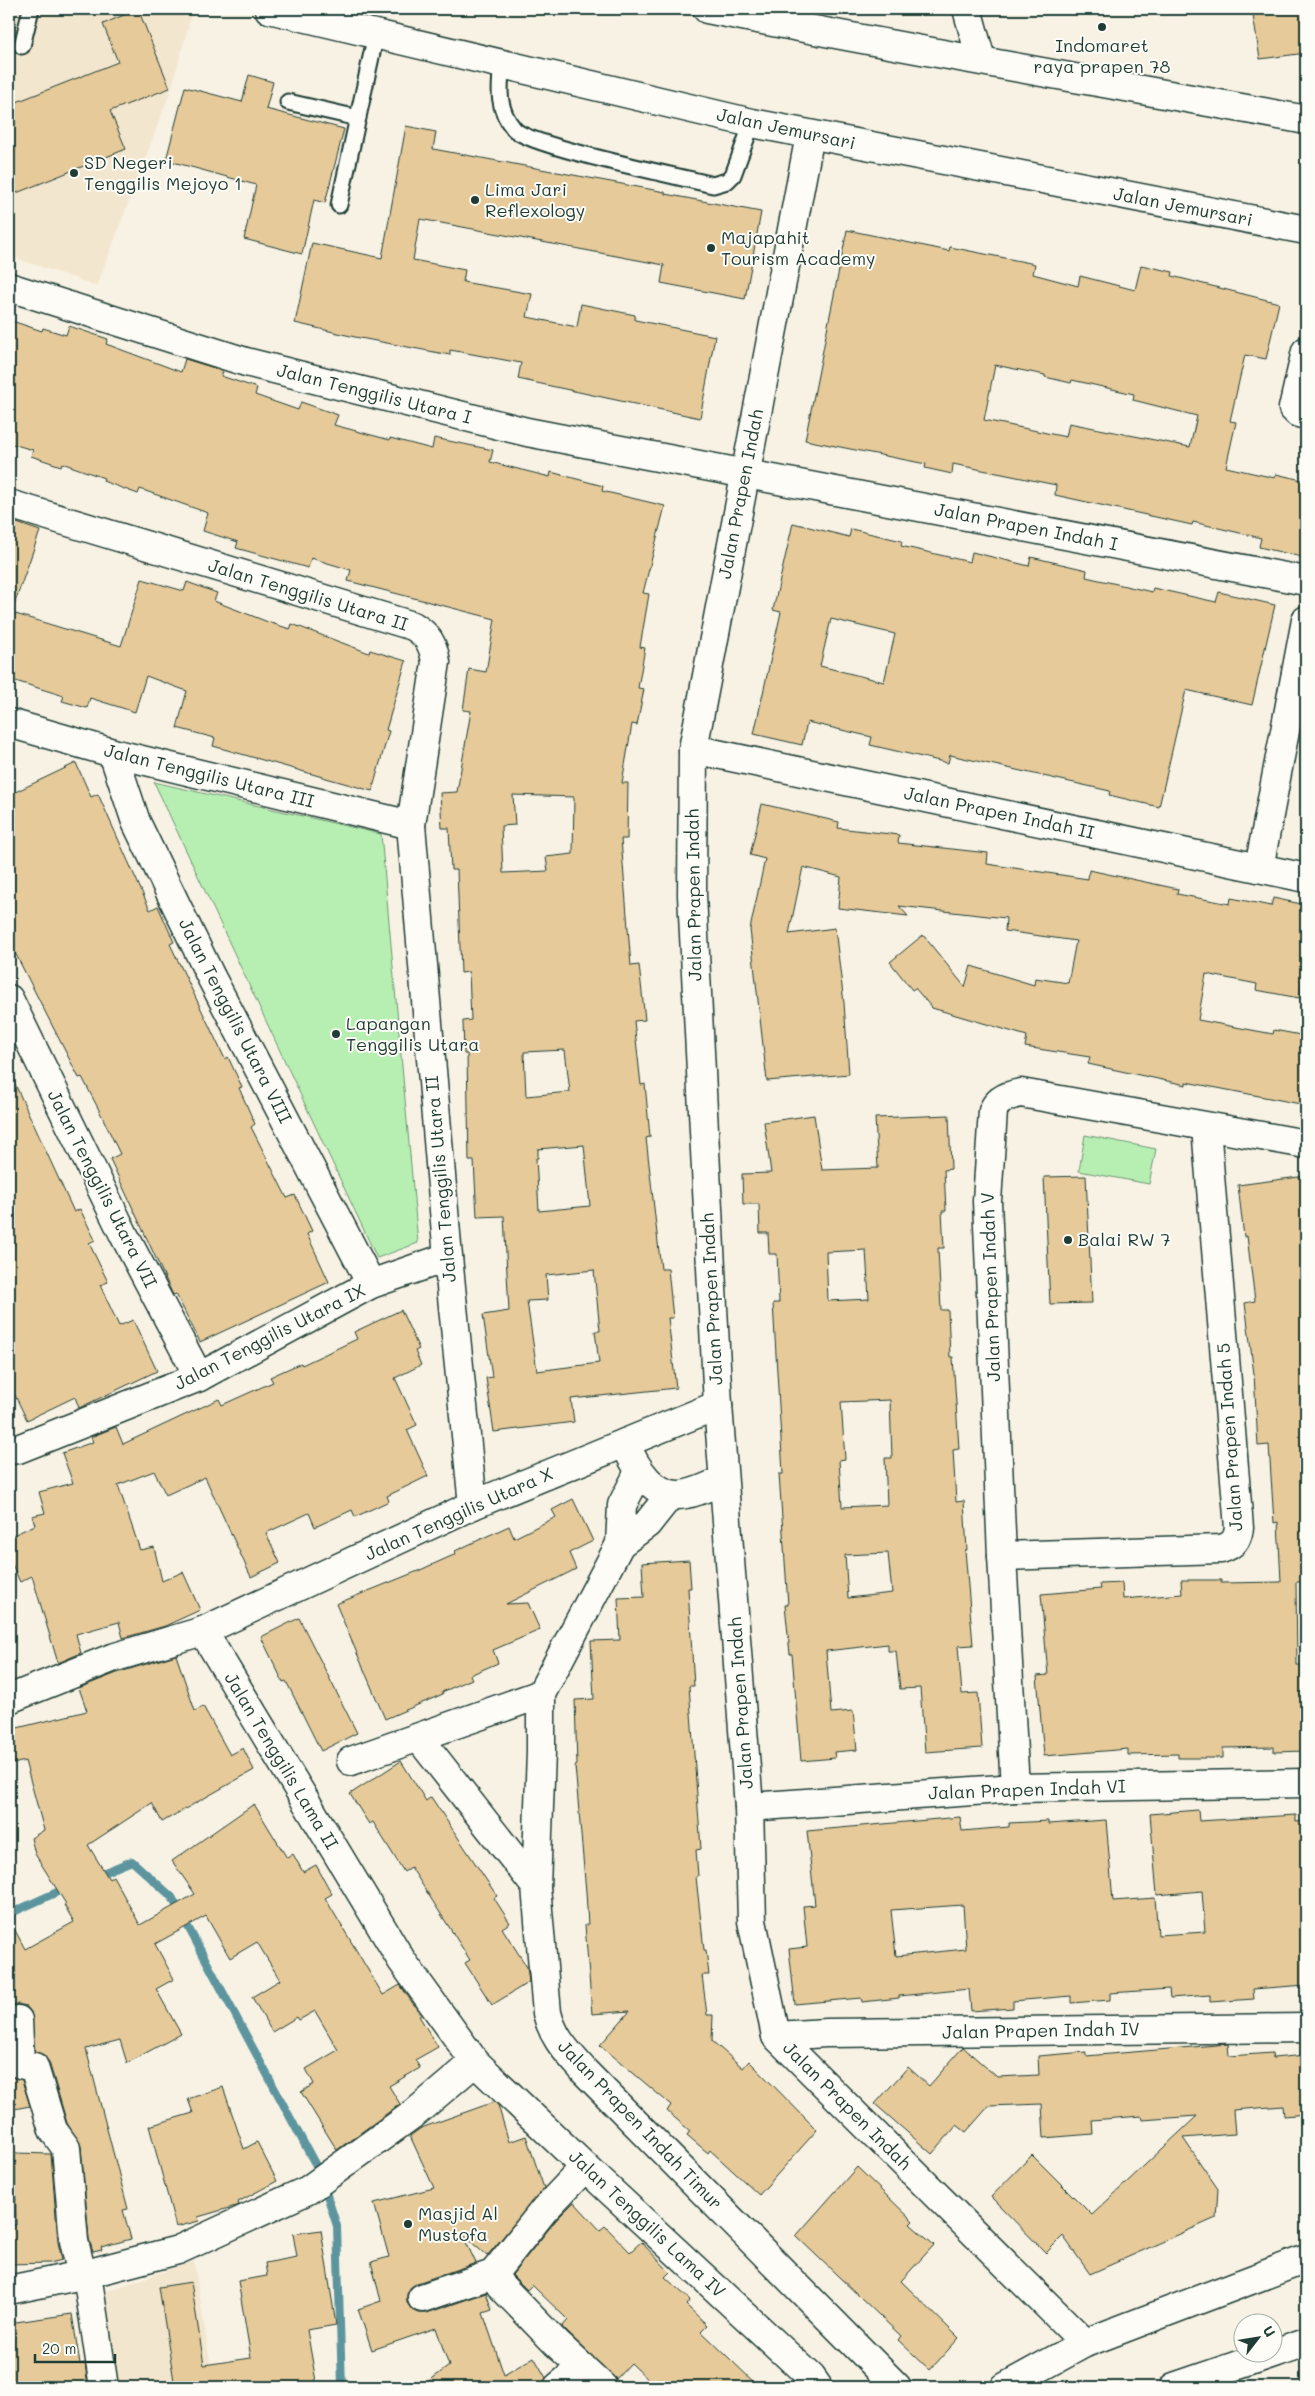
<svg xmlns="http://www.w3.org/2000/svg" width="1315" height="2396" font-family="Mali,sans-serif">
  <rect width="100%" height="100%" fill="#f8f2e4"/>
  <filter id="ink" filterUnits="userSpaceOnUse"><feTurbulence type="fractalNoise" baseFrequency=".02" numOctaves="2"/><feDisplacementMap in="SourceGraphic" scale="10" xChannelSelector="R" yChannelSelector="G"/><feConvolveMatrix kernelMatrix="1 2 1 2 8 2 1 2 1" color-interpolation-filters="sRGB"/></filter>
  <g filter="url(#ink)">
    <g fill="#f3e6ce">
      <path d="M9,9H193L171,90L97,286L9,256Z"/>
      <path d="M194,2261L214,2387H110L96,2295Z"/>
    </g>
    <g fill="#b7efb3" stroke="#6b9674">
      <path d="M154,782L381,834L418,1243L377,1258Z"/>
      <path d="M1085,1135L1156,1149L1149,1184L1079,1171Z"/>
    </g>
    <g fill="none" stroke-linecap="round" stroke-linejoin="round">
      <g stroke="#5d959f" stroke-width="8">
        <path d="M95,1876L132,1861L172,1897L321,2175"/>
        <path d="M9,1914L66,1888"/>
        <path d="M324,2186L337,2226L342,2387"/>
      </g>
    </g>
    <g fill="#e6ca9a" stroke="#1f3d34" fill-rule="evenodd">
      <path d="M138,9L170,88L110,111L126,149L9,196V105L118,62L103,24Z"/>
      <path d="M1252,9H1306V53L1260,59Z"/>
      <path d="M249,75L273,82L266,109L344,129L325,203L314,200L302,254L244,239L256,185L166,160L185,87L242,102Z"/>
      <path d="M406,126L436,132L433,149L665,192V194L761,212L745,299L661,283L664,265L420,219L413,260L465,270L463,282L532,294L527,317L577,327L581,304L635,315V320L715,336L700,418L518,379L521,363L450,350V355L355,337L295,323L312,243L382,258Z"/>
      <path d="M847,230L949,251L950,247L1035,264L1033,274L1078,286L1080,276L1135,290L1141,265L1173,272L1172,276L1279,303L1266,359L1245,355L1230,421L1236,422L1226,467L1275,478L1276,474L1306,481V558L1259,547L1261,538L1193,522L1192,525L1055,495L1056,485L953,464L952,474L925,468L926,464L805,440ZM995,365L1045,375V377L1071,383L1072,380L1134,394L1133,400L1197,416L1190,447L1069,423L1066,437L984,420Z"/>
      <path d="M9,320L42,331L43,328L66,335L69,326L108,339L106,344L181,372L185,359L211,367L223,372L221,376L257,388L255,395L298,410L301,402L338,415L334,425L390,440V438L432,449L434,438L493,450L490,462L550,477L551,472L603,486L602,491L665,506L643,593L649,594L640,647L645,648L638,688L644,689L637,725L632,724L622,783H628L627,839H621L631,966L639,965L645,1020L634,1021L641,1085L645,1084L650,1137L646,1138L661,1269H668L673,1318H668L676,1388L571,1399L574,1422L494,1432L486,1378L492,1377L483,1315L509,1311L504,1216L477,1217L474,1161H469L467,1054H464L463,1021L471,1020L469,972L461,973L457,870H451L449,828H442L440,793L457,792L471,711L463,710L469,669L486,672L495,619L348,581L351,570L311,558L308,568L236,548L238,542L203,531L208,513L140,489L138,494L103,481L104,478L62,463L61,466L31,456L33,450L9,443ZM513,795L574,797L573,854L546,857L548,871L503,873L501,826L515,825ZM565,1050L570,1092L526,1096L524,1052ZM584,1145L590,1206L539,1211L536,1158H538V1149ZM594,1270L600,1331H595L599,1363L537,1371L527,1301L548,1300L546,1275Z"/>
      <path d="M14,522L40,531L12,611L9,610V537Z"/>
      <path d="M793,523L849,537L851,529L902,541L901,546L970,562L972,552L1029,566L1031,557L1087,570L1086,577L1152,592L1153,588L1216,602L1219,592L1275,605L1252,705L1186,690L1159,807L1109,795L1110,791L950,755L948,763L870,745L872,737L807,722L802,745L754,734L781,612L773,610ZM831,619L895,634L884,682L820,666Z"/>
      <path d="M142,579L184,591L187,582L217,593L214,601L268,622L290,629L292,624L369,653L370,650L406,661L386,730L389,731L372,791L213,746L215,738L177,728L187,691L146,676L135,712L90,698L87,708L62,701L64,696L9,679V612L121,646Z"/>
      <path d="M76,763L91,797L98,794L150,910L158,906L174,942L170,944L225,1059L228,1057L242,1087L239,1088L255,1124L251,1127L287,1198L295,1195L312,1231L307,1234L329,1282L200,1342L176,1294L173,1295L110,1159L120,1154L99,1110L82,1077L79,1078L9,941V795Z"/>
      <path d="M762,804L839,822L838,828L899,835L898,843L988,853L987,864L1088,879L1089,870L1178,889L1177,894L1230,904L1231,898L1271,906L1273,898L1306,905V958L1299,998L1256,990L1257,984L1206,974L1198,1020L1273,1034L1274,1030L1306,1036V1105L1186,1082V1085L1088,1064L1090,1057L1025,1047L1027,1036L932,1008L915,988L912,990L890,962L923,935L965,987L971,966L1034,985L1035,978L1068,983L1076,941L1005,931L1006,918L899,906L908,916L838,908L841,877L803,867L789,934L835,928L844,1003L849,1074L767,1081L750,929L765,859L750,855Z"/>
      <path d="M9,1071L74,1212L80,1209L95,1240L89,1243L108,1282L100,1285L119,1326L133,1320L157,1371L79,1408L75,1397L27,1420L9,1383Z"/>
      <path d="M814,1115L822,1170L878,1168L875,1118L949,1115L951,1169L944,1170L946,1211H942L944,1248H938L941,1310H948L950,1357H953L959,1449L953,1450L956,1502L964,1501L967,1550H965L973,1645L958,1646L962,1694L978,1693L982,1748L925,1752L920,1688L900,1689L896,1651H888V1644L826,1651L831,1713L853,1711L857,1750L834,1752L835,1758L801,1761L792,1654H790L785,1605H788L779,1474H783L773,1303H779L777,1254H769L768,1233H760L759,1204H743L742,1174L771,1173L764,1122ZM866,1250L869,1299L828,1301L826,1252ZM890,1400L892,1458H885L887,1505L842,1507L839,1460L845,1459L841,1402ZM888,1553L892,1593L848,1598L845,1555Z"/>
      <path d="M1086,1176L1092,1303L1050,1304L1044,1177Z"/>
      <path d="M1306,1176V1582H1296L1297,1665H1303L1306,1751L1274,1752V1747L1223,1748V1758H1178V1754L1128,1755V1749L1044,1756L1037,1676L1048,1675L1041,1594L1101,1589L1100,1584L1122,1583L1123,1599L1182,1594L1181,1580H1221V1583L1281,1582L1278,1522L1274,1523L1269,1445L1258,1446L1254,1374L1245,1303L1255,1301L1247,1236L1244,1237L1238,1185Z"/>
      <path d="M401,1310L419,1349L415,1351L421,1365L395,1378L417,1425L407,1430L428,1476L387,1496L389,1501L355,1517L352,1510L315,1527L309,1513L266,1533L280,1563L251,1577L205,1477L166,1495L154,1471L118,1485L140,1550L154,1547L162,1581L183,1572L200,1610L165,1626L123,1638L119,1622L76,1634L81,1653L58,1663L32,1576L20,1582L9,1558V1537L35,1525L32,1516L45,1513L39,1492L73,1483L62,1453L93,1442L91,1437L116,1427L123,1444L219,1399L222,1405L273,1382L270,1377L301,1363L302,1365L357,1339L354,1332Z"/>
      <path d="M573,1499L593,1541L569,1553L576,1569L506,1604L528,1603L540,1630L493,1650L498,1663L470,1675L472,1679L442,1692L443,1694L385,1719L336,1604L418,1571L456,1554L455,1551L509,1526L514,1538L556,1517L552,1510Z"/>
      <path d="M689,1560L691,1588H688L694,1686H689L701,1849L696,1850L698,1876L696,1877L704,1950H706L709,1975H702L707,2015H713L712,2041L743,2068L749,2061L817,2130L759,2195L710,2150L708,2153L687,2135L690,2131L667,2111L671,2105L600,2045L630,2011L592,2014L585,1925H588L586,1892L575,1766L577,1765L575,1700L594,1699L591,1641L620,1640L618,1598L644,1597L642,1563Z"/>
      <path d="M299,1618L357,1733L321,1751L286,1681L283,1682L261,1637Z"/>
      <path d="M176,1655L195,1711L203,1706L230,1755L243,1748L254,1770L162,1822L152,1803L88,1845L109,1879L113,1876L140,1925L195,1894L172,1861L254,1804L287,1858L293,1854L303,1872L316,1865L332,1894L325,1898L383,1995L400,1985L421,2015L419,2016L438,2047L415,2060L420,2068L389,2086L400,2104L337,2150L301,2092L314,2084L306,2069L338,2050L315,2011L299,2020L297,2017L272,2032L252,1997L280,1980L257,1942L230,1958L206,1916L155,1944L174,1979L156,1989L181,2034L127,2063L120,2040L86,2049L128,2209L123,2210L131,2239L101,2247L102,2250L93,2252L89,2239L81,2146L67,2123L49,2062L44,2055L35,2051L31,2012L26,2006L18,2004L9,2008V1919L25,1949L74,1922L64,1905L66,1904L35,1854L31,1838L44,1830L25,1761L9,1765V1730L87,1711L79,1688L117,1673Z"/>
      <path d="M401,1761L426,1801L431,1797L497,1896L494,1898L510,1923L502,1928L527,1967L529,1982L492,2005L465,1963L470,1960L411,1867L404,1872L373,1822L369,1824L350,1794Z"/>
      <path d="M1198,1810L1199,1821L1296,1815V1822L1306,1821V1985L1253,1989L1254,1999L1210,2002V1995L1170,1998L1169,1989L1110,1993V2000L1071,2003V1996L1013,2001V2008L971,2011L969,1989L899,1996V1998L862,2002L861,1998L795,2004L789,1949L807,1947L803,1906L815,1905L807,1831L960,1817L962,1831L1009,1827V1823L1048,1821V1824L1106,1820L1113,1901L1155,1898L1158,1935L1205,1932L1202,1891L1157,1895L1150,1814ZM963,1905L966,1949L896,1956L891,1910Z"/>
      <path d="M1228,2044L1229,2056L1272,2053L1273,2058L1306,2055V2114L1284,2116L1283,2106L1233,2110L1235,2134L1183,2138L1218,2189L1216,2218L1090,2274L1063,2236L1046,2253L991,2197L1032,2155L1092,2215L1197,2116L1142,2120L1141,2116L1092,2120L1093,2134L1044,2138L1042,2104L989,2106L966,2132L957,2125L932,2154L875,2104L908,2067L929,2086L963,2047L997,2077L1039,2075L1038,2056L1086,2052V2056Z"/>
      <path d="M9,2074L22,2080L30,2106L9,2110Z"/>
      <path d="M223,2087L244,2149L257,2142L277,2181L238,2202L239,2205L236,2206L198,2217L199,2221L176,2227L149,2126L193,2113L188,2099Z"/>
      <path d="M494,2102L498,2105L509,2142L526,2136L544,2188L487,2256L462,2234L476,2263L417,2283L410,2288L407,2294V2303L412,2310L418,2313H427L486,2293L492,2310L483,2313L504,2375L534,2357L546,2378L543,2387H421L449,2366L436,2328L372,2350L358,2309L381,2301L371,2262L389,2257L374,2203L434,2188L410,2136L421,2128Z"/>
      <path d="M15,2153L51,2154L58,2242L62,2260L50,2263L9,2264V2225H16Z"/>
      <path d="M857,2167L913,2221L910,2224L934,2245L901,2281L959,2338L930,2370L898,2340L901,2336L796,2236Z"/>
      <path d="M574,2202L600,2230L605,2226L630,2252L641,2242L670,2272L665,2277L690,2300L686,2305L707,2325L701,2331L759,2387H656L631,2363L616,2379L568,2333L562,2327L568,2320L532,2285L527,2290L512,2275L556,2220Z"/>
      <path d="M321,2230L336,2325L307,2330L317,2387H175L159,2287L191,2282L204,2365L251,2358L238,2281L267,2276L265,2263L297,2257L293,2234Z"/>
      <path d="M72,2314L80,2364L85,2363L88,2387H9V2323Z"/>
    </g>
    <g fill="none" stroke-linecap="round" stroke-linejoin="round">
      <g stroke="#1f3d34" stroke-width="19">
        <g id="lane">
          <path d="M22,46L31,9"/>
          <path d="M502,64C499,89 497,109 514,129C528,146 682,177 713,185L727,181L733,175L752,123"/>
          <path d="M288,102L358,118"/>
          <path d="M339,205L376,34"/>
        </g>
      </g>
      <g stroke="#1f3d34" stroke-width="31">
        <g id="street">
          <path d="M967,9L981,59"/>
          <path d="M810,135L693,749L692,895L718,1405L749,1807L752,1921L776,2036L1085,2343"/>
          <path d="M9,287L246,362L527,432L1306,581"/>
          <path d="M1306,351L1293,408L1298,413L1306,415"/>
          <path d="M9,504L413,626C428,635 433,644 436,662L411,825L448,1257L473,1505"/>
          <path d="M9,723L113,753L411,825"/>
          <path d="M693,749L1306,878"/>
          <path d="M113,753L136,822L211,977L371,1284"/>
          <path d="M1259,868L1306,620"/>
          <path d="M9,999L124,1235L199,1377"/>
          <path d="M625,1443C635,1467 655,1501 686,1494C699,1492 712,1485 723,1480"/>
          <path d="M9,1450L18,1449L199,1377L371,1284L448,1257"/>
          <path d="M670,1495L647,1524L620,1544L541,1694V1752L536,1887L547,2013C554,2040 567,2051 585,2072L897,2387"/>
          <path d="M620,1544L622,1505L639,1472"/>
          <path d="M1002,1556L1221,1549C1233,1545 1237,1541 1239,1528L1206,1127"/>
          <path d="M203,1631L402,1961L475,2062L603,2184L811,2377L818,2387"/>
          <path d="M9,1699L112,1658L203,1631L473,1505L718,1405"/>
          <path d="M419,1738L536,1887"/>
          <path d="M351,1761L541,1694"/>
          <path d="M1015,1788L1002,1556L987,1201L993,1111C997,1099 1009,1095 1021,1093L1306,1144"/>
          <path d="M749,1807L1015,1788L1306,1783"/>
          <path d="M18,2020L20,2064L34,2067L53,2130L66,2148L74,2241L82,2275"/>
          <path d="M776,2036L826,2033L1306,2028"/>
          <path d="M585,2167L544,2210L493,2274L500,2285L557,2344L603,2387"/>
          <path d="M87,2274L104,2387"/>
          <path d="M9,2290L82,2275L178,2250L308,2190L416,2112L475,2062"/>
          <path d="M422,2298L493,2274"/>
          <path d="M558,2387L582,2367"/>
          <path d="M1005,2387L1085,2343L1306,2259"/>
          <path d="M1174,2387L1306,2342"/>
        </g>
      </g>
      <g stroke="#1f3d34" stroke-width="31">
        <g id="primary">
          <path d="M269,9L752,123L1306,230"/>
          <path d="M707,9C906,49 1107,83 1306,120"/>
        </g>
      </g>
      <use href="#lane" stroke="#fdfcf7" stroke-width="15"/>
      <use href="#street" stroke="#fdfcf7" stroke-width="28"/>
      <use href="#primary" stroke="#fdfcf7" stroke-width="28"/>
    </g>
  </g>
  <g fill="#1f3d34" stroke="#fdfcf7" stroke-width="2">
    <circle cx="1102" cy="27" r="5"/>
    <circle cx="74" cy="173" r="5"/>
    <circle cx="475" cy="200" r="5"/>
    <circle cx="711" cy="248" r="5"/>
    <circle cx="336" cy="1034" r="5"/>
    <circle cx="1068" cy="1240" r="5"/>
    <circle cx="408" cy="2224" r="5"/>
  </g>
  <g text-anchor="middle" stroke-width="4" stroke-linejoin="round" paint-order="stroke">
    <g font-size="18" fill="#1f3d34" stroke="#fdfcf7" text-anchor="start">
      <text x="1102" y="52" text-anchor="middle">Indomaret<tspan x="1102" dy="21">raya prapen 78</tspan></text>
      <text x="84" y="169">SD Negeri<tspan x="84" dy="21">Tenggilis Mejoyo 1</tspan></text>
      <text x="485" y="196">Lima Jari<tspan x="485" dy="21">Reflexology</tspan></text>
      <text x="721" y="244">Majapahit<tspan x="721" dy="21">Tourism Academy</tspan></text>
      <text x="346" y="1030">Lapangan<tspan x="346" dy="21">Tenggilis Utara</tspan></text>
      <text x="1078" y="1246">Balai RW 7</text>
      <text x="418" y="2220">Masjid Al<tspan x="418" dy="21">Mustofa</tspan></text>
    </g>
    <g font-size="18" fill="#1f3d34" stroke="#fdfcf7">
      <text transform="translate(786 129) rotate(12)" y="6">Jalan Jemursari</text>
      <text transform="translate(1183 207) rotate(11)" y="6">Jalan Jemursari</text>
      <text transform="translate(374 394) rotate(14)" y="6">Jalan Tenggilis Utara I</text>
      <text transform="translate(741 494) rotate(-79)" y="6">Jalan Prapen Indah</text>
      <text transform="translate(1026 527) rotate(11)" y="6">Jalan Prapen Indah I</text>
      <text transform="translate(308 595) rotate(17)" y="6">Jalan Tenggilis Utara II</text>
      <text transform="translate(209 776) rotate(14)" y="6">Jalan Tenggilis Utara III</text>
      <text transform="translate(999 813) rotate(12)" y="6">Jalan Prapen Indah II</text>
      <text transform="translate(694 895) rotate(-91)" y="6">Jalan Prapen Indah</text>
      <text transform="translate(235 1021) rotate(63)" y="6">Jalan Tenggilis Utara VIII</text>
      <text transform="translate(441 1179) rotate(-95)" y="6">Jalan Tenggilis Utara II</text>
      <text transform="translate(102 1189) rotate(63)" y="6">Jalan Tenggilis Utara VII</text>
      <text transform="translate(991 1287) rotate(-92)" y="6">Jalan Prapen Indah V</text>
      <text transform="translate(712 1299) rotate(-93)" y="6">Jalan Prapen Indah</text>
      <text transform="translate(270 1337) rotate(-27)" y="6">Jalan Tenggilis Utara IX</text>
      <text transform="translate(1230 1437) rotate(-94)" y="6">Jalan Prapen Indah 5</text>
      <text transform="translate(459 1514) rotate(-24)" y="6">Jalan Tenggilis Utara X</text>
      <text transform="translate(741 1703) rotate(-94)" y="6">Jalan Prapen Indah</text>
      <text transform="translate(281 1761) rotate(59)" y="6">Jalan Tenggilis Lama II</text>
      <text transform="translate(1027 1790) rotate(-2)" y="6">Jalan Prapen Indah VI</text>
      <text transform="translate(1041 2031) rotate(-1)" y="6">Jalan Prapen Indah IV</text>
      <text transform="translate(847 2106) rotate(45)" y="6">Jalan Prapen Indah</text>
      <text transform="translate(640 2125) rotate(46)" y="6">Jalan Prapen Indah Timur</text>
      <text transform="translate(647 2224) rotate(43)" y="6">Jalan Tenggilis Lama IV</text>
    </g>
  </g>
  <rect width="1315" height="2396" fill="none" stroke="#fdfcf7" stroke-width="30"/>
  <rect x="15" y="15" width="1285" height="2366" fill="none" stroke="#1f3d34" stroke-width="2" filter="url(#ink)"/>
  <g transform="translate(1258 2338) rotate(59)"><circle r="24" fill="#fdfcf7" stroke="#a4b0a9"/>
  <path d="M0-4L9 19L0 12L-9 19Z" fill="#1f3d34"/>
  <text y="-8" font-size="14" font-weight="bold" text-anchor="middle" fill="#1f3d34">U</text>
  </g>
  <path d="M35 2354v8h80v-8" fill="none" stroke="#1f3d34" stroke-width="2.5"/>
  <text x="42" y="2354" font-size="15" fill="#1f3d34" stroke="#fdfcf7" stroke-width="4" paint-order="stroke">20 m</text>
</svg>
